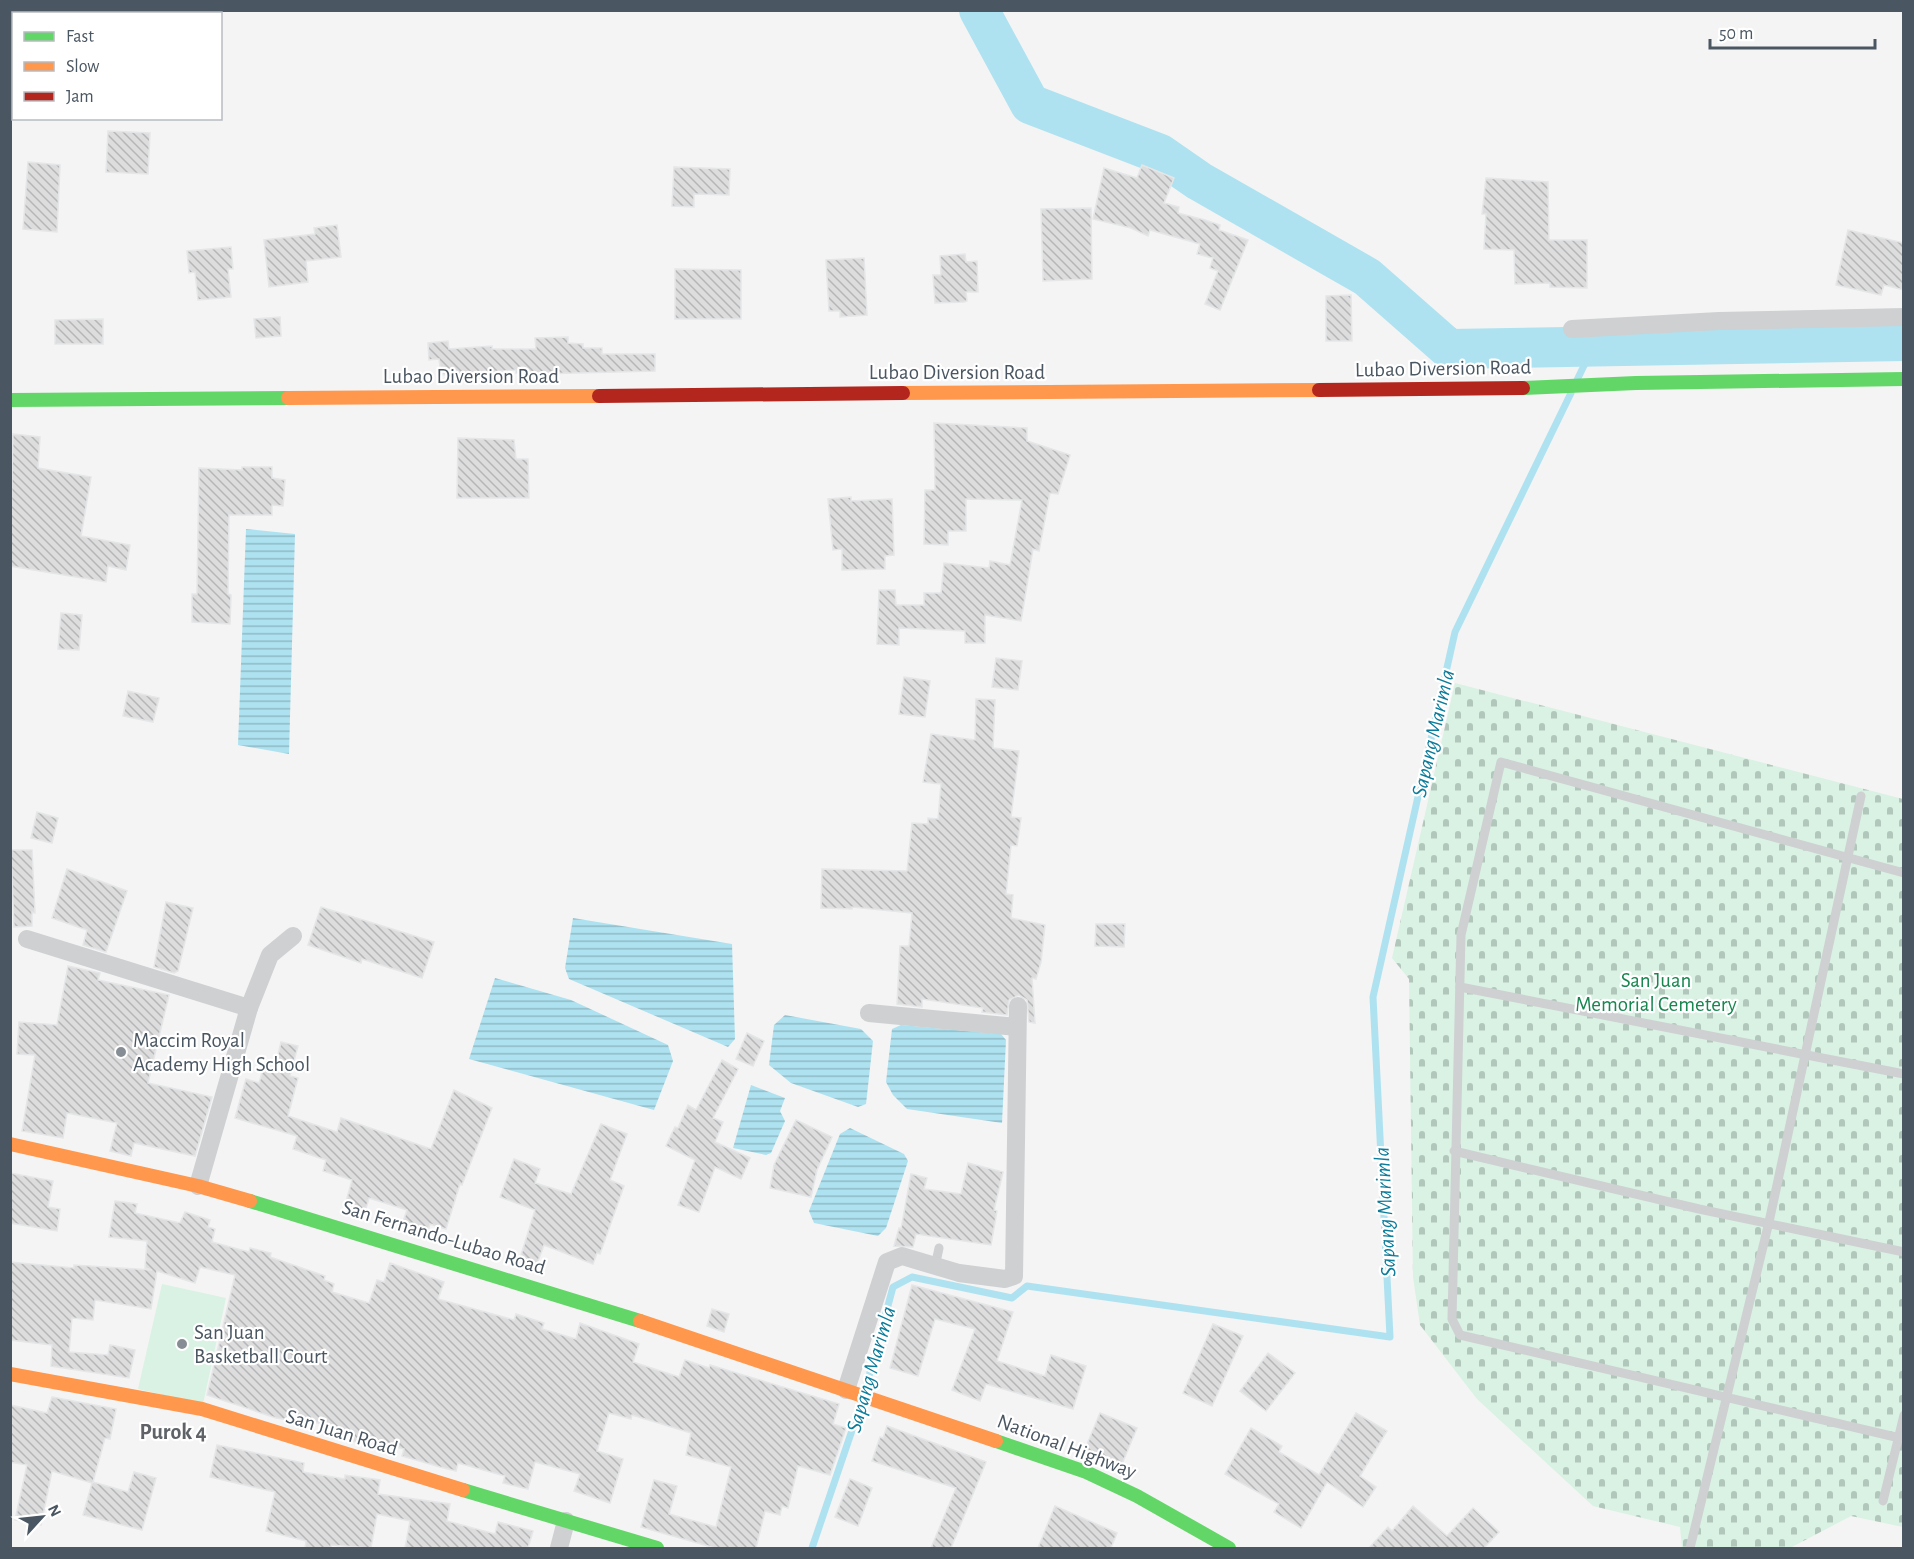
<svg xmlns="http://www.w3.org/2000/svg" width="1914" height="1559" font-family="'Alegreya Sans',sans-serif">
  <defs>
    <pattern id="cemetery-stones" width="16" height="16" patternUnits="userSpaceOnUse" patternTransform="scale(1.5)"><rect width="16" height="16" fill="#d9f2e3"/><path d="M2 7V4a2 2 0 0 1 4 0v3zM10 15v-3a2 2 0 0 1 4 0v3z" fill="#b2c7bb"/></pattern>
    <pattern id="water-rules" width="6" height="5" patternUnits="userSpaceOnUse" patternTransform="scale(1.5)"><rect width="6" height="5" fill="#aee2f0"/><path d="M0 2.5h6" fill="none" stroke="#90bac6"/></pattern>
    <pattern id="building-back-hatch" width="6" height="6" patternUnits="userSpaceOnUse" patternTransform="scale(1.5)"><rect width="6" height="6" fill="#ddddde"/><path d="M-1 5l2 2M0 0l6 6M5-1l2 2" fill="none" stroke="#b5b6b7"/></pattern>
  </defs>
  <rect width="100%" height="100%" fill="#f4f4f4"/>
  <path fill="url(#cemetery-stones)" d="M1455,683L1903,799V1527L1851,1516L1790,1548H1682L1680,1527L1593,1506L1477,1399L1420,1325L1413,1277L1409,979L1392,958Z"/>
  <path fill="#d9f2e3" d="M162,1284L226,1298L203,1404L138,1389Z"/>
  <g fill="url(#water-rules)">
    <path d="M246,529L295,534L289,754L238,745Z"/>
    <path d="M573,918L732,944L735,1039L728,1047L569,979L565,968Z"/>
    <path d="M495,978L571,1000L668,1045L673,1061L654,1110L469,1059Z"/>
    <path d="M785,1015L861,1029L873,1041L866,1104L858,1107L791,1083L769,1065L774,1025Z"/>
    <path d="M901,1025L1001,1034L1006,1040L1002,1123L907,1109L893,1095L886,1082L892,1029Z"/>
    <path d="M751,1085L785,1098L780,1111L785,1121L771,1153L766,1155L733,1148Z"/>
    <path d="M850,1128L904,1154L908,1161L886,1228L878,1236L814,1223L809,1211L840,1134Z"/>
  </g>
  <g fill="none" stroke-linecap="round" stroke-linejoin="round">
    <g stroke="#aee2f0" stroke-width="7">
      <path d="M1577,380L1594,345"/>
      <path d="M865,1391L893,1287L912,1277L1012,1298L1027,1286L1390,1337L1373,997L1455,632L1571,393"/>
      <path d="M812,1548L862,1401"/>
    </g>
    <path stroke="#aee2f0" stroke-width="40" d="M979,10L1030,104L1160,154L1199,181L1367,277L1449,349L1904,341"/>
  </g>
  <g fill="url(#building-back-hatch)" stroke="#e5e6e7" stroke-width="1.5">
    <path d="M108,131L150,133L148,174L106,172Z"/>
    <path d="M28,162L60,165L57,232L23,229Z"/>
    <path d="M1142,165L1174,178L1164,203L1179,207L1178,213L1205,220L1220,225L1219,230L1248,240L1220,310L1205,304L1218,271L1210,268L1213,258L1197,254L1200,244L1150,230L1148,236L1131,228L1093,219L1104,168L1137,178Z"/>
    <path d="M674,167L730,169L729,195L694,194V207L672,206Z"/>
    <path d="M1486,178L1548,182L1549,240H1587V288L1550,287V283L1515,284L1514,250L1484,249L1486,214H1482Z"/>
    <path d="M1091,208L1092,279L1043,281L1041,209Z"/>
    <path d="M337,225L341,257L306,261L308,282L269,287L264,240L315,234L314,228Z"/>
    <path d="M1848,230L1904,243V290L1884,285L1881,295L1836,285Z"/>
    <path d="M231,247L233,269H228L231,297L198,300L195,272L189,273L187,251Z"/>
    <path d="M965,254L966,262L977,261L978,292H966L967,301L964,302L935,303L933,275H941L940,256Z"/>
    <path d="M864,258L867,315L840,317V311H829L826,260Z"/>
    <path d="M675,269L741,270V319H675Z"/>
    <path d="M1351,295L1352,341H1326V296Z"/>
    <path d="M280,317L281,336L256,338L254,319Z"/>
    <path d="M103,319V344H55V320Z"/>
    <path d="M568,337V343L583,344V348H602V354H655V371L536,374L516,373V370L441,375L439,359L429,360L428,343L448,341L449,349L492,346V349H536L535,338Z"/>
    <path d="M934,423L1027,428V441L1070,455L1058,494L1050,493L1039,551L1033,549L1021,621L985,615V643H965V631L899,628V645L877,644L879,590H895L896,605H924V593H941L944,563L989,568L990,561L1010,565L1022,500L966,499V531H948V545L924,544L925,490H935Z"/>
    <path d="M13,434L40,437L38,468L91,477L81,536L130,545L126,570L108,566L106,582L10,566Z"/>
    <path d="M458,438L514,440L516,459H528L529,498H457Z"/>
    <path d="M242,467H272V478L285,480L283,506L272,505V515H229L228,594L231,595L230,624L192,622V594H197L199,468L242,470Z"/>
    <path d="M851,497V501L892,499L894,555L885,556V569L842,570V549L833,550L828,499Z"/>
    <path d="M61,613L82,615L79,650L58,649Z"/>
    <path d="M996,658L1022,661L1018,690L992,687Z"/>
    <path d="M904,677L930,681L925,717L899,714Z"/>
    <path d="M128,691L159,698L153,722L123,716Z"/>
    <path d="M976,699L995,700L993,748L1019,751L1011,817L1021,818L1017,846L1011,845L1006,894L1013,895L1011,918L1045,925L1041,962L1036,979L1032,978L1035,1023L1029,1022L1027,1000L1019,995L1009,1000L1007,1015L982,1012L983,1008L922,999V1007L897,1004L900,946H909L912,913L852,907V909L821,908L822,869L907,871L912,823L928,824V818L938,819L941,784L923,782L931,734L975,740Z"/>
    <path d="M37,812L58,818L52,843L31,838Z"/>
    <path d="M11,850H32L35,913L32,912V926L14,927Z"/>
    <path d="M67,869L127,891L106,952L83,945L87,930L52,918Z"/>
    <path d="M166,902L193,908L178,971L174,973L154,967Z"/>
    <path d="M321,907L434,942L422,978L362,959L361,963L308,945Z"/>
    <path d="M1096,924H1125L1124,947L1095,946Z"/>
    <path d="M68,966L100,973L98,980L169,995L148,1083L212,1097L195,1156L134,1143L131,1156L110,1151L117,1123L67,1113L63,1138L22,1131L35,1055L17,1054L19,1022L57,1025Z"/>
    <path d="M747,1033L764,1041L753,1066L736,1059Z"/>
    <path d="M281,1042L298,1046L290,1076L298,1078L288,1116L337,1132L341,1118L431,1149L454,1090L492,1108L462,1185L460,1184L446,1229L430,1224L427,1234L401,1227L407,1210L369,1198L365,1212L345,1205L352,1180L323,1171L326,1160L293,1149L297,1136L235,1118L246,1079L259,1083L263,1069L274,1072Z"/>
    <path d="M722,1060L738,1069L713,1118L723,1122L715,1142L750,1158L741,1179L715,1167L699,1212L678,1205L695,1160L666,1146L675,1127L678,1128L688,1105L696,1110Z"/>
    <path d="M796,1120L832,1137L817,1170L811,1197L770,1188L774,1165Z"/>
    <path d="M601,1124L627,1134L610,1180L624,1186L600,1254L597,1253L593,1264L544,1245L537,1264L520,1258L535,1210L500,1197L514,1159L540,1169L535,1183L571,1194Z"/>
    <path d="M968,1163L1003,1172L994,1210L997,1211L991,1245L916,1234L913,1247L894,1246L899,1228L901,1229L911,1174L927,1178L924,1189L961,1194Z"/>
    <path d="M10,1173L53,1181L48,1207L60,1209L57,1231L10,1223Z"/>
    <path d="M115,1201L137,1204L135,1213L180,1223L185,1212L210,1220L208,1227L215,1229L212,1242L249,1252L250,1248L271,1253L270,1257L325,1276L324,1280L334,1284L332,1292L369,1303L377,1280L384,1282L390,1263L444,1282L438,1299L514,1320L516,1314L544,1323L542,1329L576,1339L580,1323L639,1344L633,1362L679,1377L685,1360L709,1368L710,1365L839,1404L833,1424L846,1428L830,1475L798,1466L788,1508L782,1506L780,1515L765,1511L756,1548H715L641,1527L654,1480L677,1486L669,1514L716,1527L731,1467L686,1455L691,1433L632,1415L631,1419L609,1413L597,1451L623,1459L610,1503L574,1491L580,1474L535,1462L528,1489L503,1483L505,1476L458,1463L456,1471L440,1467L402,1456L404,1449L372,1441L370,1446L328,1434L330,1427L291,1414L289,1420L276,1418L207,1395L235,1275L200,1267L195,1283L157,1271L151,1309L95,1300L93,1320L72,1318L69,1352L108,1355L110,1345L135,1350L129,1378L51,1366L52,1345L10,1340V1262L74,1268V1265L152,1270L145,1268L147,1241L109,1237Z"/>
    <path d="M912,1285L1013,1312L997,1361L1045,1376L1051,1355L1086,1366L1073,1409L986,1384L980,1401L952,1390L975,1329L935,1319L918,1376L890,1368Z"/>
    <path d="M712,1309L729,1314L724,1332L707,1326Z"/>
    <path d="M1213,1324L1243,1336L1212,1406L1183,1393Z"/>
    <path d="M1268,1353L1295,1373L1266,1411L1240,1391Z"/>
    <path d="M52,1397L116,1409L110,1439L105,1438L93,1482L128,1492L134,1472L156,1478L142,1530L83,1515L92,1483L52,1471L41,1525L15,1520L27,1465L10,1462V1405L47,1413Z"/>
    <path d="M1100,1413L1137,1428L1122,1464L1085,1449Z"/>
    <path d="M1356,1413L1387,1431L1360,1476L1376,1487L1363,1507L1327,1482L1301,1528L1274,1512L1279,1504L1225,1474L1251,1428L1282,1446L1279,1452L1319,1475Z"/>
    <path d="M887,1426L986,1462L951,1548H931L956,1488L872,1461L880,1437L883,1438Z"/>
    <path d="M217,1445L304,1463L303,1472L345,1479V1475L380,1480L378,1494L450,1504L447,1521L495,1534L498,1522L533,1531L528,1548H405L410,1521L377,1514L371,1548L331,1545V1548H305L306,1541L266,1531L275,1492L210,1477Z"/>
    <path d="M850,1479L872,1488L858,1526L835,1517Z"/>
    <path d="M1055,1506L1117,1533L1111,1548H1038Z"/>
    <path d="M1413,1506L1447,1536L1473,1508L1499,1532L1484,1548H1369L1388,1527L1392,1531Z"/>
  </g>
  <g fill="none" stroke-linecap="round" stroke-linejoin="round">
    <g stroke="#ced0d2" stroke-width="9">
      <path d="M1904,873L1501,762L1461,935L1452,1319L1460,1335L1904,1439"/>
      <path d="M1460,987L1904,1074"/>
      <path d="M1454,1151L1699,1209L1904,1252"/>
      <path d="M935,1267L939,1248"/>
      <path d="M1883,1501L1904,1415"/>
      <path d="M1690,1548L1769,1222L1861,796"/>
    </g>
    <g stroke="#ced0d2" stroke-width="18">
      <path d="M1572,329L1719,321L1904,317"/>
      <path d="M27,939L249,1008"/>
      <path d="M869,1013L1017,1027"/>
      <path d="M198,1186L249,1008L270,955L293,936"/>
      <path d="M846,1390L887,1262L902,1256L959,1273L1005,1279L1014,1276L1018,1006"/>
      <path d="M559,1548L566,1521"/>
    </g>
    <g stroke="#63d668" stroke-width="14">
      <path d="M1523,388L1636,383L1904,379"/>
      <path d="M10,400L288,398"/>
      <path d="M250,1201L640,1321"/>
      <path d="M996,1441L1086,1472L1137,1496L1229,1548"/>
      <path d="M463,1490L657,1548"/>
    </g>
    <g stroke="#ff974d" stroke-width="14">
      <path d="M903,393L1319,390"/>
      <path d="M288,398L599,396"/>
      <path d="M10,1144L198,1186L250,1201"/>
      <path d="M640,1321L996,1441"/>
      <path d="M10,1374L202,1409L463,1490"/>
    </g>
    <g stroke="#b3261e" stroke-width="14">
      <path d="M1319,390L1523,388"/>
      <path d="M599,396L903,393"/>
    </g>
  </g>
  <g fill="#868d94" stroke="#fff" stroke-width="2">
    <circle cx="121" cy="1052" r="6"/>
    <circle cx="182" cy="1344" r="6"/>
  </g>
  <g text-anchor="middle" stroke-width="4.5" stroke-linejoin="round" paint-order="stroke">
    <g font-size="21" fill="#4a5661" stroke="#fff">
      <text transform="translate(1443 368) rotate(-1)" y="7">Lubao Diversion Road</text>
      <text x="957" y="379">Lubao Diversion Road</text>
      <text x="471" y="383">Lubao Diversion Road</text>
      <text transform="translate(444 1237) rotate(17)" y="7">San Fernando-Lubao Road</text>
      <text transform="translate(342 1432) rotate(17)" y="7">San Juan Road</text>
      <text transform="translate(1067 1446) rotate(21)" y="7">National Highway</text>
    </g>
    <g font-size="21" fill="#17864f" stroke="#fff">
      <text x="1656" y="987">San Juan<tspan x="1656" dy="24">Memorial Cemetery</tspan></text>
    </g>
    <g font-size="21" fill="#4a5661" stroke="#fff" text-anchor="start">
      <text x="133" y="1047">Maccim Royal<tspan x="133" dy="24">Academy High School</tspan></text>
      <text x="194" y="1339">San Juan<tspan x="194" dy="24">Basketball Court</tspan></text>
    </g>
    <g font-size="22" font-style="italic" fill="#0c7c9b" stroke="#fff">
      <text transform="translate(1432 733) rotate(-77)" y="8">Sapang Marimla</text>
      <text transform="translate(1384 1212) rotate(-93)" y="8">Sapang Marimla</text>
      <text transform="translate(870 1369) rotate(-74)" y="8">Sapang Marimla</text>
    </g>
    <g font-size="22" font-weight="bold" fill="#5f6368" stroke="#fff">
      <text x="173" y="1439">Purok 4</text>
    </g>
  </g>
  <rect width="1914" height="1559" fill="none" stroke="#4a5661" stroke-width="24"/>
  <rect x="12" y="12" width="210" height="108" fill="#ffffff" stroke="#b7bbc0" stroke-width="1.5"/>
  <rect x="24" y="32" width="30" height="9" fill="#63d668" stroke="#b7bbc0" stroke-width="1.5"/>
  <text x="66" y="42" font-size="18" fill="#4a5661">Fast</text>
  <rect x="24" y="62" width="30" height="9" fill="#ff974d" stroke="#b7bbc0" stroke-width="1.5"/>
  <text x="66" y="72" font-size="18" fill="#4a5661">Slow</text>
  <rect x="24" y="92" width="30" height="9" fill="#b3261e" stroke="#b7bbc0" stroke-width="1.5"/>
  <text x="66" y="102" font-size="18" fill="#4a5661">Jam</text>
  <g transform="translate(42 1517) rotate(63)" stroke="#ffffff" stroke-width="4.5" paint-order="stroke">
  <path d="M0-4.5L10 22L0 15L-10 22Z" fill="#4a5661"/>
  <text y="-9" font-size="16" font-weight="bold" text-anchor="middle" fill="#4a5661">N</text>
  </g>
  <path d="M1710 39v9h165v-9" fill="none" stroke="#4a5661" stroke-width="3"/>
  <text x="1719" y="39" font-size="18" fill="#4a5661" stroke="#ffffff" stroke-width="4.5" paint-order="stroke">50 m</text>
</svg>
